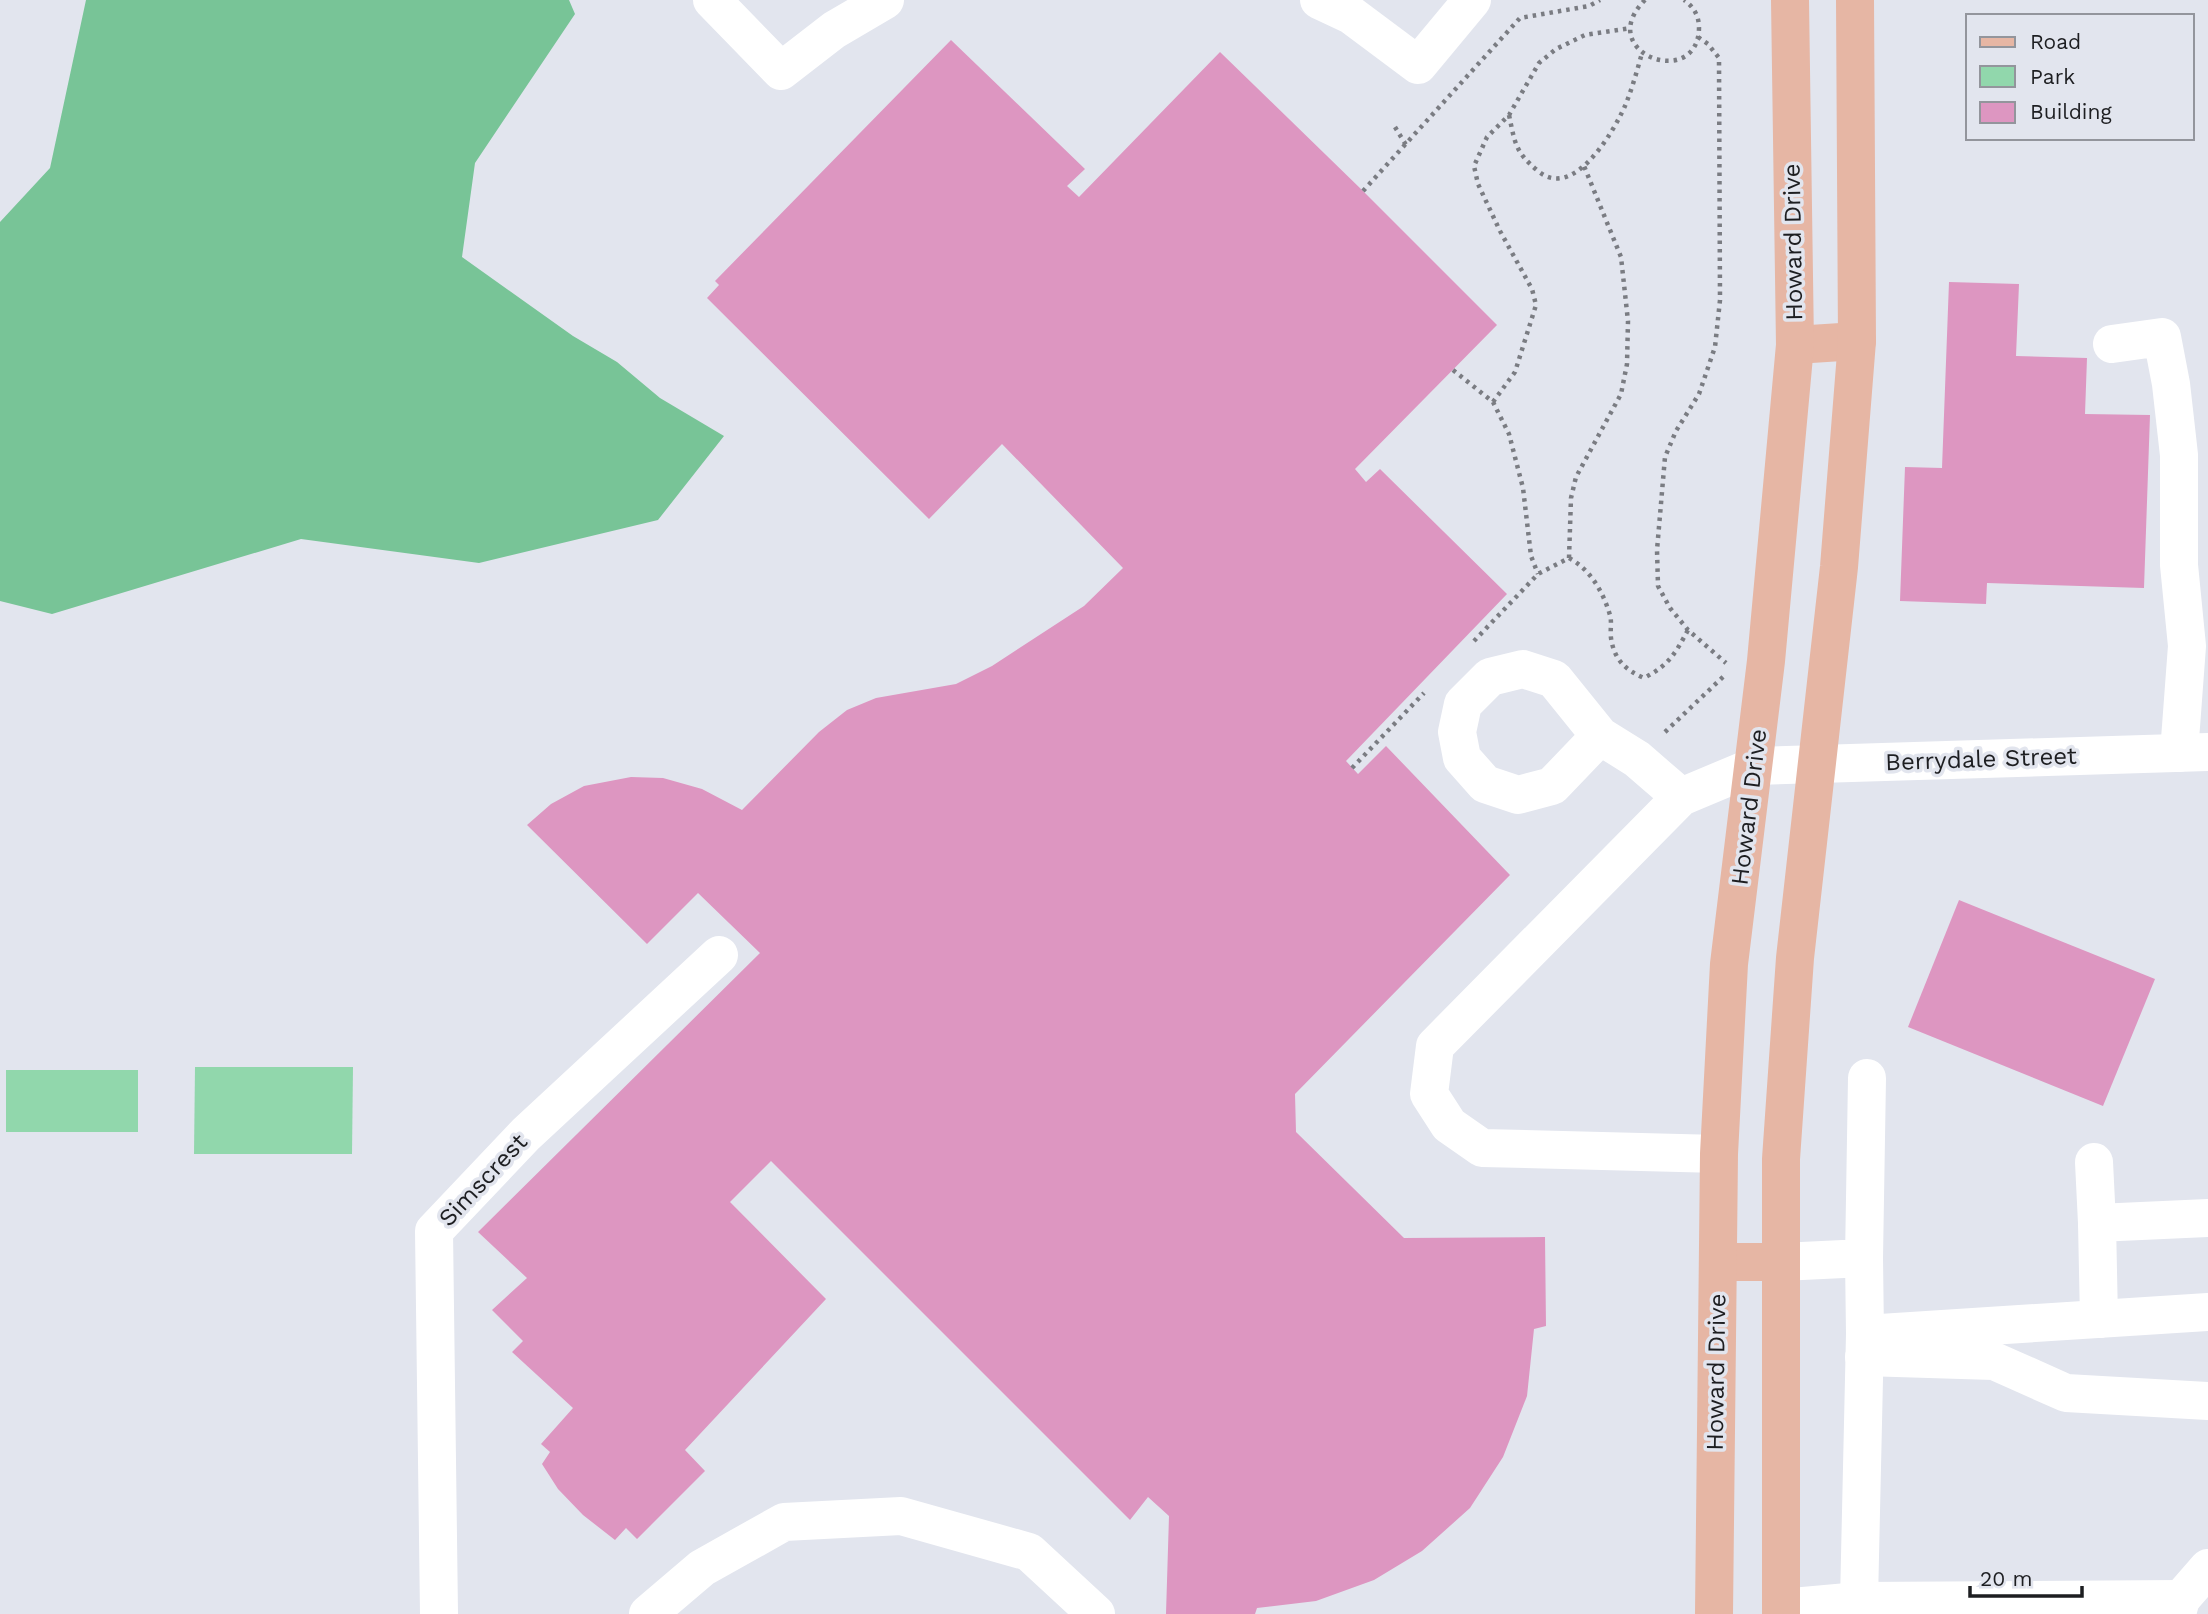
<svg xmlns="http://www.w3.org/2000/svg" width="2208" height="1614" font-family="'Work Sans',sans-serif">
  <rect width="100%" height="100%" fill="#e2e5ee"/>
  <g fill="#91d7ac">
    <path d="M195,1067H353L352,1154H194Z"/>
    <rect x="6" y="1070" width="132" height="62"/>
  </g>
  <path fill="#78c497" d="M86,0H569L575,14L475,163L462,257L573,336L617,362L660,398L724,436L658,520L479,563L301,539L52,614L0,601V222L50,168Z"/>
  <g fill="#dd96c1">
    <path d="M951,40L1085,169L1067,186L1079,197L1220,52L1363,191L1497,325L1355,469L1366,482L1380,469L1507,594L1346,761L1358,774L1386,746L1510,875L1295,1094L1296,1132L1404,1238L1545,1237L1546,1326L1534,1329L1527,1396L1503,1457L1470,1508L1422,1551L1374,1580L1316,1601L1257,1608L1255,1614H1166L1169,1516L1148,1497L1130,1520L771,1161L730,1202L826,1299L685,1450L705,1471L637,1539L626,1528L615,1540L583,1515L558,1489L542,1464L550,1452L541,1444L573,1408L512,1352L523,1341L492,1310L527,1278L478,1232L760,953L698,893L647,944L527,825L551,804L584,786L631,777L663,778L702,789L742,810L819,732L847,710L876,698L956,684L992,666L1084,606L1123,568L1002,444L929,519L707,298L719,285L715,281Z"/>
    <path d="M1949,282L2019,284L2016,356L2087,358L2085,414L2150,415L2144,588L1987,583L1986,604L1900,601L1905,467L1942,468Z"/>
    <path d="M1959,900L2155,979L2103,1106L1908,1027Z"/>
  </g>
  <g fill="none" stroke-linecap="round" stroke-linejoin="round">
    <g stroke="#7a7c82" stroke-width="4.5" stroke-dasharray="3.5 5" stroke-linecap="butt">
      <path d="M1645,0C1592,53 1698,91 1699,28C1699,16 1694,7 1684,0"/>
      <path d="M1698,37L1708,44L1719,58L1720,300L1715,347L1699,394L1676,431L1665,457L1657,550L1658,586L1670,608L1688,630L1726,663"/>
      <path d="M1509,115C1515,143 1515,152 1538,171C1573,201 1613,133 1625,106C1632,89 1637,71 1642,53"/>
      <path d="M1395,127L1406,145"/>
      <path d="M1363,191L1520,18L1589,6L1600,0"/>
      <path d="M1453,370L1493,402L1509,434L1523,488L1531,556L1538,574"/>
      <path d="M1493,402L1515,372L1536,305L1532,289L1500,231L1478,184L1474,166L1487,137L1509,115L1539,63L1556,49L1585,35L1631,28"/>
      <path d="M1569,558L1571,498L1576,477L1621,394L1627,364L1628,321L1621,257L1584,166"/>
      <path d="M1474,641L1538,574L1569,558C1591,570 1603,592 1610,615C1612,622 1610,630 1611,638C1614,659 1625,670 1644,678C1669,665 1675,654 1688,630"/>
      <path d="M1665,732L1725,675"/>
      <path d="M1352,768L1424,693"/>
    </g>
    <g stroke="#fff" stroke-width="38">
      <path d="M712,0L781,71L834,30L885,0"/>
      <path d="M1319,0L1351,15L1418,65L1472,0"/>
      <path d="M2112,344L2162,337L2171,384L2179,455V565L2187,646L2179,753"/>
      <path d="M1600,736L1552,786L1518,795L1485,784L1462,758L1457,732L1463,704L1490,677L1523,669L1554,679L1600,736L1637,759L1681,797"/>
      <path d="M1719,1154L1482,1148L1449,1125L1429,1094L1435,1046L1681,797L1755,766L2208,752"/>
      <path d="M2094,1162L2097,1223"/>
      <path d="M1864,1258L1865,1334L1859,1601L2181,1599L2177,1614"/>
      <path d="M1781,1262L1864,1258L1867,1078"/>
      <path d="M2099,1319L2097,1223L2208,1218"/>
      <path d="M1865,1334L2208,1312"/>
      <path d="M1864,1357L1994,1361L2066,1393L2208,1401"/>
      <path d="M2181,1599L2208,1568"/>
      <path d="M1781,1608L1859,1601V1614"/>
      <path d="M439,1614L434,1231L526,1134L719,955"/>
      <path d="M648,1614L702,1568L784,1522L901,1516L1029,1552L1096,1614"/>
    </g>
    <g stroke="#e6b6a4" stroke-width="38">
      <path d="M1795,345L1857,341"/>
      <path d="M1718,1262H1781"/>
      <path d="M1714,1614L1719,1154L1729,964L1766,661L1795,345L1790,0"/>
      <path d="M1781,1614V1159L1795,958L1839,567L1857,341L1855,0"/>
    </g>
  </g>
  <g text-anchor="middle" stroke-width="7" stroke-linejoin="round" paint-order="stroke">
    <g font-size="24" fill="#1d1e21" stroke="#e2e5ee">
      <text transform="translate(1793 242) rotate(-91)" y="8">Howard Drive</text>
      <text transform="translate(1981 759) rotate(-2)" y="8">Berrydale Street</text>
      <text transform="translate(1749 807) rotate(-83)" y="8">Howard Drive</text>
      <text transform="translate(483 1180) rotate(-47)" y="8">Simscrest</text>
      <text transform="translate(1716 1372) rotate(-89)" y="8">Howard Drive</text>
    </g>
  </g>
  <rect x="1966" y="14" width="228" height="126" fill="#e2e5ee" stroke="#93959c" stroke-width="2"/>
  <rect x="1980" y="37" width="35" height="10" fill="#e6b6a4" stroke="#93959c" stroke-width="2"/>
  <text x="2030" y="49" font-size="21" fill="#1d1e21">Road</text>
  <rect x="1980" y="66" width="35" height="21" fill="#91d7ac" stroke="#93959c" stroke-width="2"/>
  <text x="2030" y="84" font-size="21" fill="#1d1e21">Park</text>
  <rect x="1980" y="102" width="35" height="21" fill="#dd96c1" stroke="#93959c" stroke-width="2"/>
  <text x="2030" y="119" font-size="21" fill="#1d1e21">Building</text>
  <path d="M1970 1586v10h112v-10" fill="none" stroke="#1d1e21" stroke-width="3.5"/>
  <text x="1980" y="1586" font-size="21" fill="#1d1e21" stroke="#e2e5ee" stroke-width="5" paint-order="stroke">20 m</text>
</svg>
